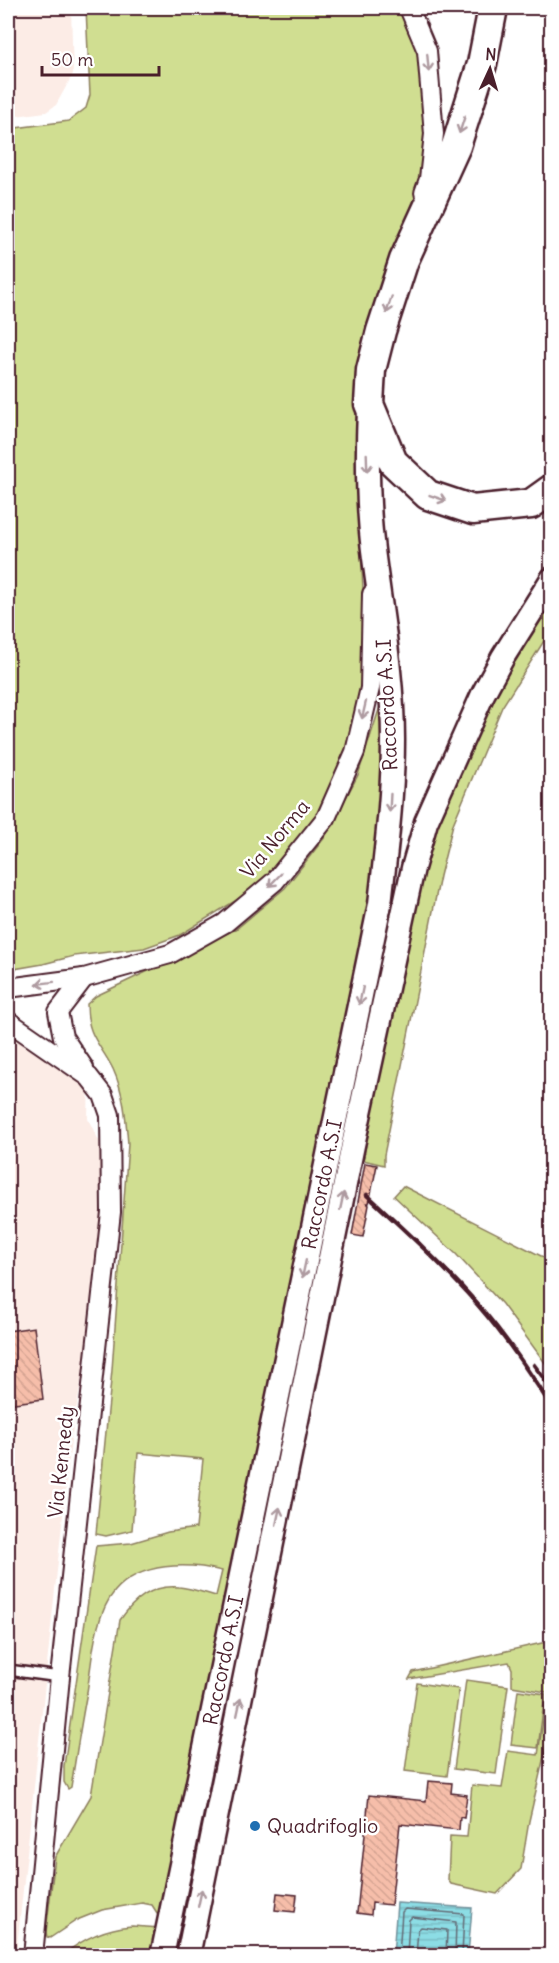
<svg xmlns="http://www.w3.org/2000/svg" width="559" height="1963" font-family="Delius,sans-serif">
  <defs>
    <pattern id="water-rules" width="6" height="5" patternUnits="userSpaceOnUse" patternTransform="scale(1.5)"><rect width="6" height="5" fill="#8cdde5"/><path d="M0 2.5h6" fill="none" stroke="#7abdc5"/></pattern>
    <pattern id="building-back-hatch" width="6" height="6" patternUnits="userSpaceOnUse" patternTransform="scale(1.5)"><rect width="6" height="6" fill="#f6beaa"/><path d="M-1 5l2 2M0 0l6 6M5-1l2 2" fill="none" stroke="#d4a392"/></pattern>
  </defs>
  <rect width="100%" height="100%" fill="#fff"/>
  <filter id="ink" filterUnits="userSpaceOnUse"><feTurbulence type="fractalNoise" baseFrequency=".0167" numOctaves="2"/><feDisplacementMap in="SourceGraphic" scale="12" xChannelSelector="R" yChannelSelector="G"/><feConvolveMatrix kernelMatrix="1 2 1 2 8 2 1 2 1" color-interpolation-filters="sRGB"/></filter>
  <g filter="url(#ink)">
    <g fill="#fcece6">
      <path d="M8,8H71L73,74L56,105L46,112L8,117Z"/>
      <path d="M8,1021L89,1077L88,1119L102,1147L100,1168L111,1212L71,1439L16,1956L8,1955Z"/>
    </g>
    <g fill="#d0de91" stroke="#8d7e5e" stroke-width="1.5">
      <path d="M86,8H407L423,54L431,138L416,195L391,258L356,408L357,479L367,661L350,749L325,802L285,858L248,893L180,935L144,948L74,956L43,964L8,970V129L69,121L86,108L90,95Z"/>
      <path d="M551,596V630L502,707L453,824L440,876L384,1155V1165L363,1160L420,872L435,822L479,716Z"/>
      <path d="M383,697L386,750L375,889L161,1911L157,1913L152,1905L142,1903L102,1910L77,1920L50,1938L47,1937L46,1932L55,1857L91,1796L120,1620C134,1600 152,1584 179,1587C191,1588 205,1593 216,1596L222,1571C188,1562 140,1562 115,1591C94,1615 92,1662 87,1692C81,1723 76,1755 71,1787L68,1789L64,1782V1766L96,1546L131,1543L168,1532L196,1528L203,1459L138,1453L132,1530L106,1536L96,1534L112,1370L128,1144C126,1118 124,1093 113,1069C100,1043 87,1037 87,1004L96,996L236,929L285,888L325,837L358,775Z"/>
      <path d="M403,1186L551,1261V1371L502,1304L456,1254L394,1196Z"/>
      <path d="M551,1641V1726L529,1821L521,1869L497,1894L451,1884L448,1880L450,1836L467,1837L472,1785L502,1788L508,1751L538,1755L547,1692L512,1686V1669L509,1662L409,1679L413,1672Z"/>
      <path d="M466,1680L508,1686L496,1774L454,1769Z"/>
      <path d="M417,1683L459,1689L447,1776L405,1771Z"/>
      <path d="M518,1690L545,1694L538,1748L511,1745Z"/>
      <path d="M132,1926L160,1928L154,1955L62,1956C83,1938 105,1928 132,1926Z"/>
    </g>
    <path fill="url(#water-rules)" stroke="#72919b" stroke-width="1.5" d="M397,1903L472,1908L468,1955H393Z"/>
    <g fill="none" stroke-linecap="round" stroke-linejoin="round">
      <g stroke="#646b75" stroke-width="1.5">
        <path d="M399,1956L402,1912L405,1909L464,1914L462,1956"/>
        <path d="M407,1956L409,1920L412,1917L456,1922L455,1956"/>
        <path d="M416,1956L418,1930L421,1927L447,1930L446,1956"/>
      </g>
    </g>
    <g fill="url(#building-back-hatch)" stroke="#4a1f2b" stroke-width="1.5">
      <path d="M365,1163L377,1165L369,1203H367L369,1205L363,1237L352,1235Z"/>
      <path d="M34,1327L43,1399L8,1404V1331Z"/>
      <path d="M428,1781L452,1783L451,1793L467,1795L464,1818L460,1817L459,1830L400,1824L391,1905L372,1903L371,1915L357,1913L369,1795L426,1801Z"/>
      <path d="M277,1893L297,1895L295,1912L275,1910Z"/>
    </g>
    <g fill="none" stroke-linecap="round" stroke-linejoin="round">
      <g stroke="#4a1f2b" stroke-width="14">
        <path id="service" d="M8,1670L60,1677"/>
      </g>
      <g stroke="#4a1f2b" stroke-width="22">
        <g id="minor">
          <path d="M409,8L427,51L434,134L429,179L424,193"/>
          <path d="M8,988L84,978L170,954L225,923L275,881L326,818L355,752L370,688L372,594"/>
          <path d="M8,1021L89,1077L103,1095L110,1115L111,1212L60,1677L33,1956"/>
          <path d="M84,1068L63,1037L58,1012L84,978"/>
        </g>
      </g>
      <g stroke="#4a1f2b" stroke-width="27">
        <g id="tertiary">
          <path id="s1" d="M162,1956L380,904C386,849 393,795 393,740C393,676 381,613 373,550C367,503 367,456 369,409"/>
          <path d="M188,1956L353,1145L413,868L426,822L483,694L503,657L552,579"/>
        </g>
      </g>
      <g stroke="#4a1f2b" stroke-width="33">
        <path id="primary" d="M493,8L482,64L456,146L404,260L381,331L371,370L369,404L393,462L428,495L473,510L531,504L552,489"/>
      </g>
      <use href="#service" stroke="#fff" stroke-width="9"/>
      <use href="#minor" stroke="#fff" stroke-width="18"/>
      <use href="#tertiary" stroke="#fff" stroke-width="22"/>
      <use href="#primary" stroke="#fff" stroke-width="28"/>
      <g stroke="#4a1f2b" stroke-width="4.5">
        <path d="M367,1195C405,1230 444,1266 478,1305C506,1337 529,1372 552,1407"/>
        <path d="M534,1365L552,1389"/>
      </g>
    </g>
    <defs><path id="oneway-shaft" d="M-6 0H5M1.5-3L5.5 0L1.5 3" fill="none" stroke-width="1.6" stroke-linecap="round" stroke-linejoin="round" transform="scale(1.5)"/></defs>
    <g stroke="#ae9aa0">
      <use href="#oneway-shaft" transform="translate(428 63) rotate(85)"/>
      <use href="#oneway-shaft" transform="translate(462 125) rotate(108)"/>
      <use href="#oneway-shaft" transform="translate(389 305) rotate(108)"/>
      <use href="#oneway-shaft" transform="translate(367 463) rotate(88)"/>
      <use href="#oneway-shaft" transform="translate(438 498) rotate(19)"/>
      <use href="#oneway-shaft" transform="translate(364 710) rotate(103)"/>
      <use href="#oneway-shaft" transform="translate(390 803) rotate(93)"/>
      <use href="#oneway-shaft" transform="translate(275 880) rotate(134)"/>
      <use href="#oneway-shaft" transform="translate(45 983) rotate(173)"/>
      <use href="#oneway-shaft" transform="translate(361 996) rotate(102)"/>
      <use href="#oneway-shaft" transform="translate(342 1201) rotate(-78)"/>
      <use href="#oneway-shaft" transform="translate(304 1269) rotate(102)"/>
      <use href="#oneway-shaft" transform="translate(278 1516) rotate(-78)"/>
      <use href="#oneway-shaft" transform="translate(239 1707) rotate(-78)"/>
      <use href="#oneway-shaft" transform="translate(200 1898) rotate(-78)"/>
    </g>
  </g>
  <circle fill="#1f6fb2" stroke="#fff" stroke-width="2" cx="255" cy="1826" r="6"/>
  <g text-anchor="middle" stroke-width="5" stroke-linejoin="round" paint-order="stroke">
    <g font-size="20" fill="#4a1f2b" stroke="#fff">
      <text transform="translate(387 705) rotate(-93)" y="7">Raccordo A.S.I</text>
      <text transform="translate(275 839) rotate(-50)" y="7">Via Norma</text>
      <text dy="7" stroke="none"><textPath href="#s1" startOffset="788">Raccordo A.S.I</textPath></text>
      <text transform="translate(61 1462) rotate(-84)" y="7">Via Kennedy</text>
      <text dy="7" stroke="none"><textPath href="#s1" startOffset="302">Raccordo A.S.I</textPath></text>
    </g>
    <g font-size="20" fill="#4a1f2b" stroke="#fff" text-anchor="start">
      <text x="267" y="1833">Quadrifoglio</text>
    </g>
  </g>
  <rect width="559" height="1963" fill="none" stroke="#fff" stroke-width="30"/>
  <rect x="15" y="15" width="529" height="1933" fill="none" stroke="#4a1f2b" stroke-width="2" filter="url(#ink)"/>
  <g transform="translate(490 69) rotate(4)" stroke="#ffffff" stroke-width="4.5" paint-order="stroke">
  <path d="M0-4.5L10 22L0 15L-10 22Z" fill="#4a1f2b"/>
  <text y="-9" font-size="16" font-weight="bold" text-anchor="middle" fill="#4a1f2b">N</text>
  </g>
  <path d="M42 66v9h117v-9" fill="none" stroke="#4a1f2b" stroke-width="3"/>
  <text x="51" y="66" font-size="18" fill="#4a1f2b" stroke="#ffffff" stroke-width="4.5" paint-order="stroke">50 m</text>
</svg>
